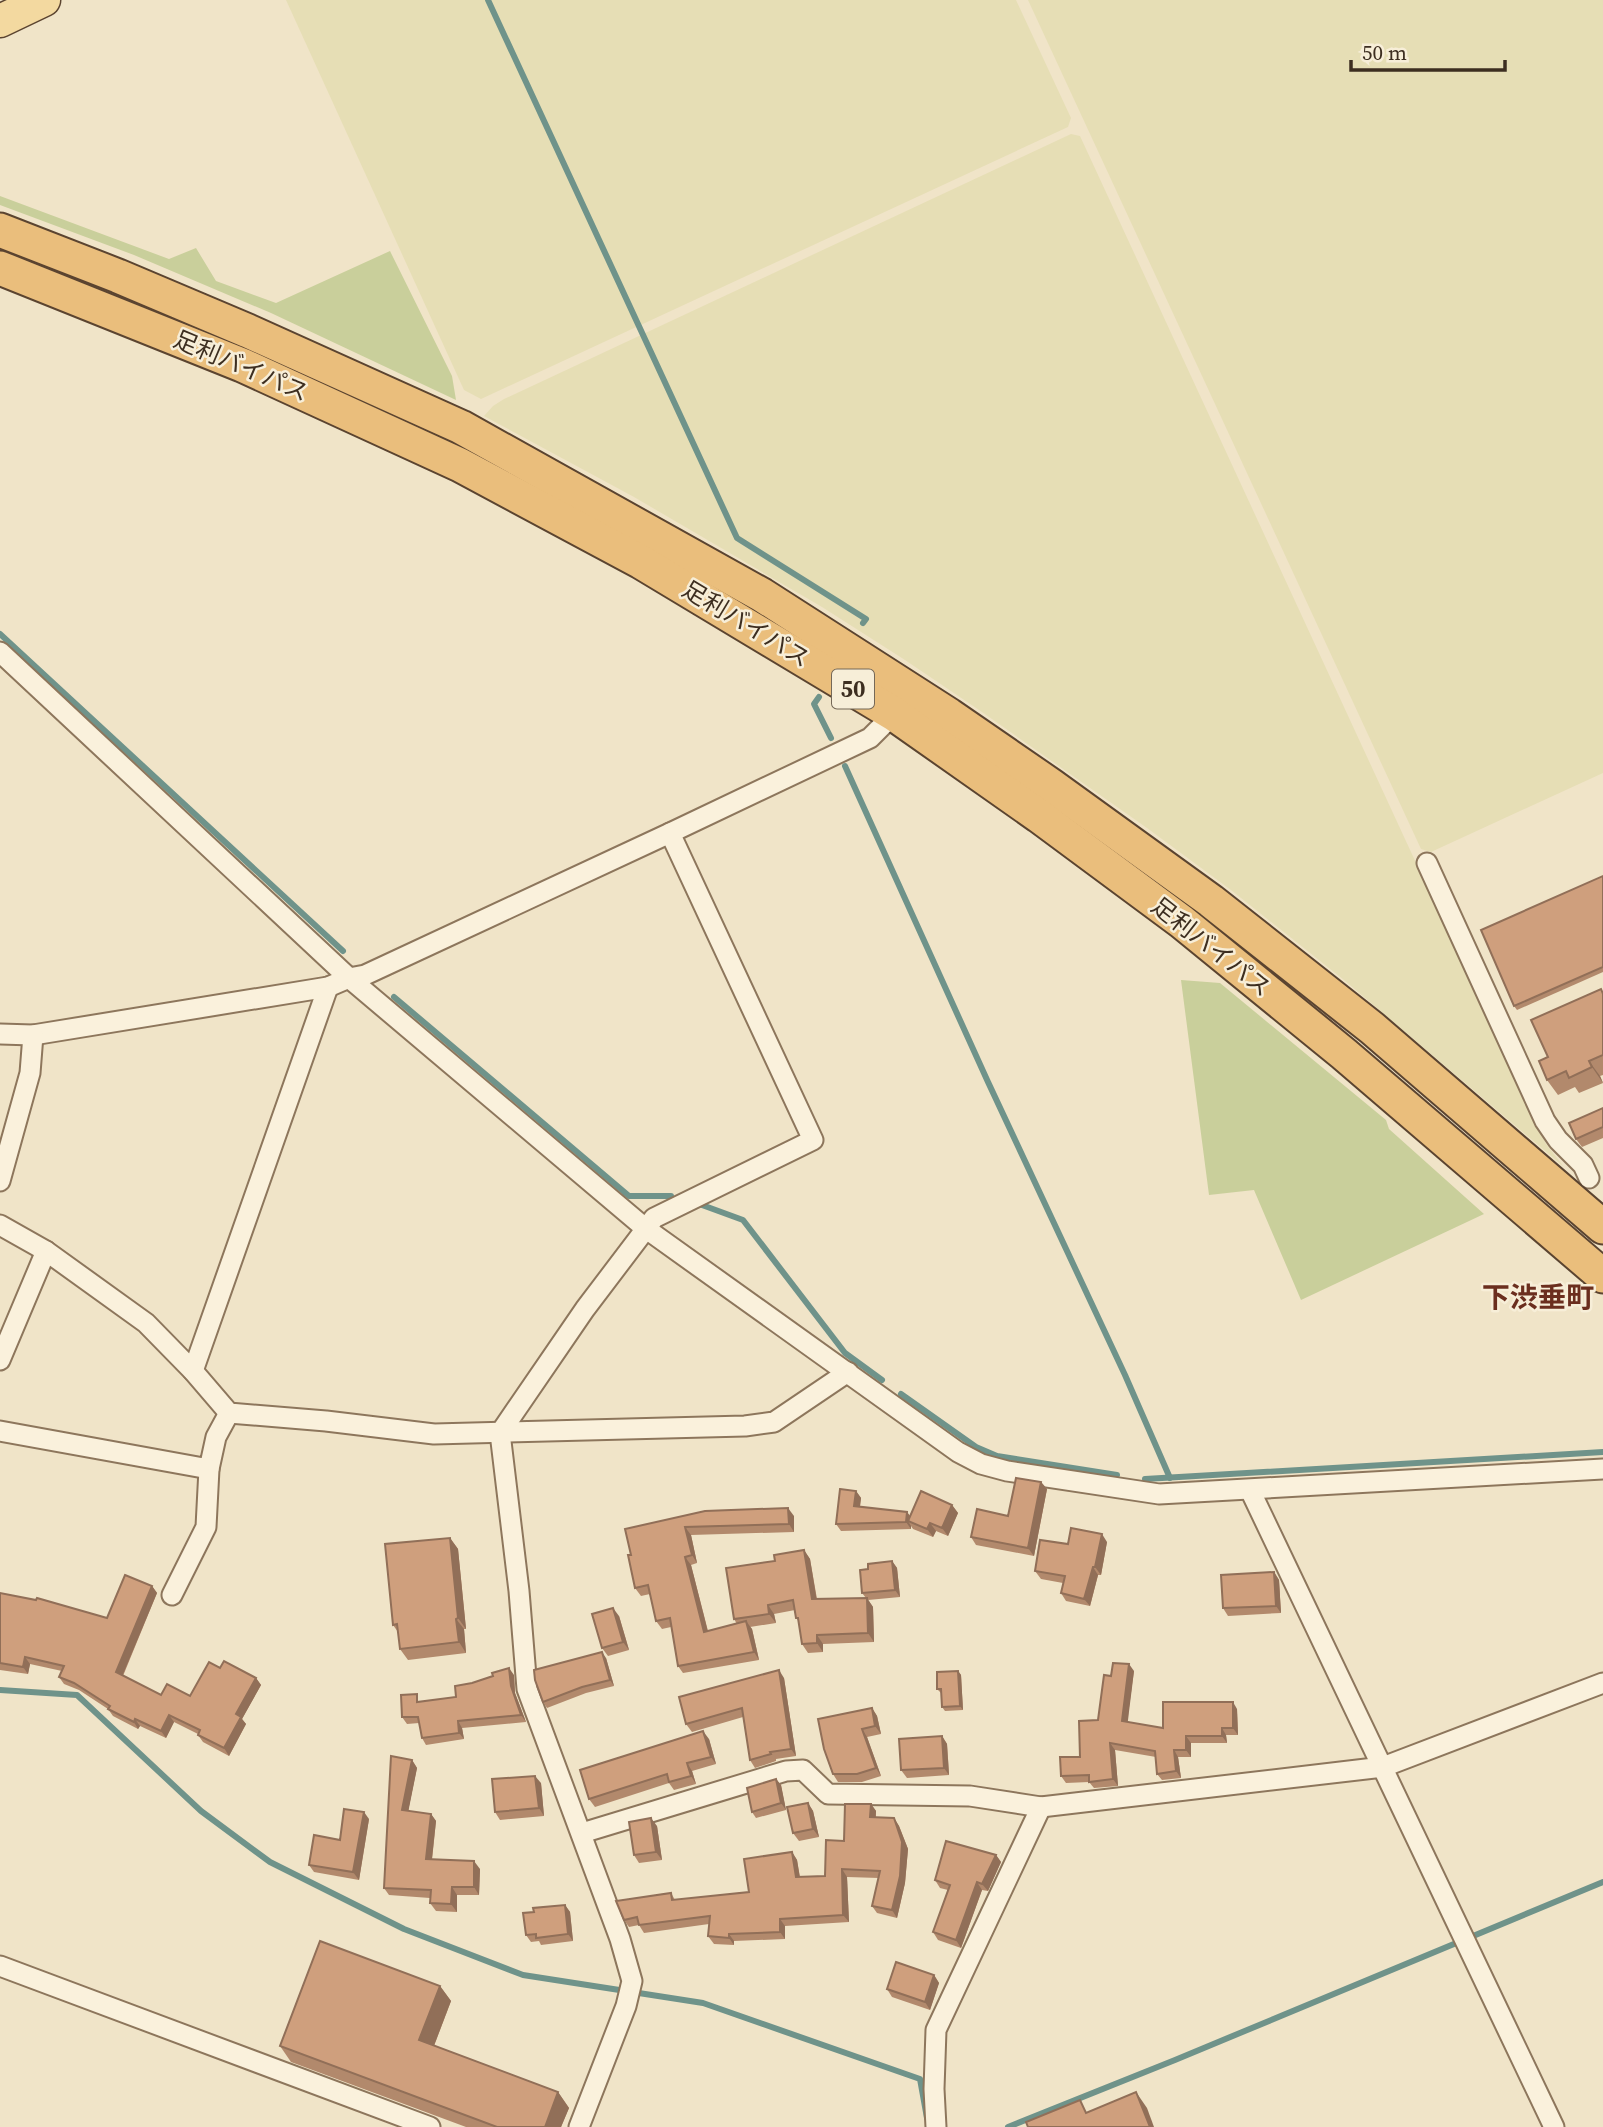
<svg xmlns="http://www.w3.org/2000/svg" width="1603" height="2127" font-family="'Source Serif 4','Noto Sans JP',serif">
  <rect width="100%" height="100%" fill="#f0e4c8"/>
  <g fill="#e6deb5">
    <path d="M286,0H1016L1071,118L1068,127L481,399L464,390Z"/>
    <path d="M1028,0H1603V773L1431,852L1421,849Z"/>
    <path d="M1071,134L1080,136L1546,1144L1564,1167L1344,980L1231,890L1147,828L982,712L905,660L822,607L634,497L484,416L493,406L504,399Z"/>
  </g>
  <g fill="#c9cf9b">
    <path d="M0,196L169,259L196,248L216,281L276,303L390,251L452,376L456,400L271,313L134,255L0,205Z"/>
    <path d="M1181,980L1220,983L1386,1120L1389,1129L1484,1214L1301,1300L1254,1190L1209,1195Z"/>
  </g>
  <g fill="none" stroke-linecap="round" stroke-linejoin="round">
    <g stroke="#6f938a" stroke-width="6">
      <path d="M488,0L737,538L866,619L863,623"/>
      <path d="M0,634L343,951"/>
      <path d="M819,697L814,704L831,738"/>
      <path d="M845,766L988,1082L1125,1375L1170,1478"/>
      <path d="M394,997L629,1196H671"/>
      <path d="M702,1205L743,1220L845,1353L882,1380"/>
      <path d="M901,1394L976,1447L997,1456L1117,1475"/>
      <path d="M1145,1479L1603,1452"/>
      <path d="M0,1690L77,1695L201,1811L270,1862L404,1929L523,1975L703,2003L920,2079L927,2118"/>
      <path d="M1008,2127L1175,2060L1603,1882"/>
    </g>
    <g stroke="#8d765c" stroke-width="23">
      <g id="minor">
        <path d="M0,652L349,978L645,1228L958,1452L981,1464L1007,1471L1159,1494L1603,1469"/>
        <path d="M1427,863L1545,1121L1558,1140L1583,1165L1589,1178"/>
        <path d="M0,1034L33,1035L328,987L349,978L365,975L670,833L870,738L894,714"/>
        <path d="M0,1181L30,1073L33,1035"/>
        <path d="M0,1225L46,1251L146,1323L193,1371L229,1413L326,1421L434,1434L745,1426L774,1422L848,1372"/>
        <path d="M0,1360L46,1251"/>
        <path d="M193,1371L328,987"/>
        <path d="M0,1431L209,1469L216,1437L229,1413"/>
        <path d="M1250,1490L1554,2127"/>
        <path d="M172,1595L206,1527L209,1469"/>
        <path d="M582,1833L786,1771L803,1770L828,1794L970,1796L1041,1807L1366,1769L1383,1767L1603,1683"/>
        <path d="M0,1966L430,2127"/>
        <path d="M579,2127L626,2006L632,1981L620,1939L527,1689L519,1591L500,1433L585,1309L654,1218L813,1140L670,833"/>
        <path d="M936,2127L934,2089L936,2030L1041,1807"/>
      </g>
    </g>
    <g stroke="#5b4430" stroke-width="35">
      <path id="primary" d="M0,21L44,0"/>
    </g>
    <g stroke="#5b4430" stroke-width="37">
      <g id="trunk">
        <path d="M0,230L118,276L248,331L461,427L762,595L949,715L1052,786L1211,901L1372,1028L1603,1227"/>
        <path d="M0,268L242,365L460,465L641,562L894,714L1039,816L1182,922L1344,1054L1603,1276"/>
      </g>
    </g>
    <use href="#minor" stroke="#faf1dc" stroke-width="19"/>
    <use href="#primary" stroke="#f3d9a0" stroke-width="32"/>
    <use href="#trunk" stroke="#eabe7c" stroke-width="33"/>
  </g>
  <g fill="#b2896c">
    <path d="M1603,876V972L1517,1010L1514,1006Z"/>
    <path d="M1601,989L1603,992V1075L1600,1076L1603,1083L1579,1093L1575,1087L1558,1095L1547,1080L1548,1057Z"/>
    <path d="M1603,1108V1138L1582,1147L1576,1139Z"/>
    <path d="M1041,1482L1047,1489L1034,1556L976,1545L971,1537L1008,1516Z"/>
    <path d="M856,1491L861,1498L860,1507L907,1512L910,1516L952,1505L958,1513L948,1536L936,1531L933,1537L913,1529L911,1526V1529L841,1531L836,1524Z"/>
    <path d="M705,1511L794,1516V1532L691,1535L697,1563L691,1565L708,1631L737,1624L734,1619L775,1561L804,1550L810,1559L817,1599L866,1598L862,1593L868,1569L892,1561L897,1568L900,1597L868,1600L873,1607L874,1642L823,1644V1652L808,1653L802,1644L799,1621L796,1618L795,1610L774,1614L776,1623L750,1627L752,1629L759,1660L683,1673L678,1666L671,1627L662,1629L656,1621L650,1594L641,1596L635,1588L631,1555Z"/>
    <path d="M450,1538L458,1549L466,1629H464L466,1653L408,1660L400,1649L398,1632L393,1625Z"/>
    <path d="M1107,1542L1101,1575H1098L1090,1606L1066,1601L1061,1593L1063,1583L1041,1579L1035,1571L1068,1544Z"/>
    <path d="M1274,1572L1279,1580L1281,1613L1228,1616L1223,1608Z"/>
    <path d="M152,1586L157,1593L123,1676L161,1695L190,1696L220,1668L256,1678L261,1685L242,1719L246,1724L229,1756L203,1742L198,1735V1734L174,1722L166,1738L140,1726L138,1729L113,1716L108,1709L79,1690L64,1684L59,1677L62,1671L30,1664L28,1674L0,1670V1593L107,1618Z"/>
    <path d="M619,1616L629,1650L608,1656L602,1648Z"/>
    <path d="M606,1658L614,1686L586,1693L547,1708L543,1702Z"/>
    <path d="M958,1671L961,1675L963,1710L945,1711L942,1707L941,1693L937,1689Z"/>
    <path d="M1134,1671L1127,1722L1163,1728L1237,1709L1238,1735H1226L1227,1743H1191V1757H1178L1181,1778L1162,1780L1157,1774L1156,1757L1115,1750L1118,1786L1094,1788L1089,1782L1066,1783L1061,1776L1080,1757L1098,1720L1111,1676Z"/>
    <path d="M514,1675L515,1693L526,1722L462,1728L464,1739L426,1745L422,1738L419,1723L407,1724L402,1717L421,1702L456,1697L472,1683Z"/>
    <path d="M784,1678L796,1756L776,1759V1761L755,1768L750,1760L743,1717L692,1732L686,1724Z"/>
    <path d="M872,1708L877,1716L881,1734L867,1737L881,1776L862,1782H838L833,1774Z"/>
    <path d="M942,1736L947,1744L949,1775L907,1778L901,1770Z"/>
    <path d="M709,1739L716,1764L692,1771L696,1784L674,1790L669,1783L595,1807L589,1799Z"/>
    <path d="M412,1760L417,1768L408,1811L431,1814L436,1821L432,1860L480,1869L479,1895H457V1912L436,1911L430,1903V1898L389,1895L384,1888Z"/>
    <path d="M776,1779L781,1785L786,1810L756,1818L752,1812Z"/>
    <path d="M541,1783L544,1816L500,1820L495,1812Z"/>
    <path d="M808,1803L813,1811L819,1837L799,1841L793,1833Z"/>
    <path d="M871,1804L876,1811V1817L894,1818L899,1826L908,1849L905,1883L897,1918L877,1913L872,1906L879,1878L847,1877L849,1922L785,1926V1939L734,1941V1945L714,1944L708,1936L709,1924L644,1933L639,1925L629,1927L624,1920L671,1893L675,1900L749,1892L792,1852L797,1860L800,1877L825,1876L844,1841Z"/>
    <path d="M369,1819L359,1880L314,1872L309,1865L340,1840Z"/>
    <path d="M657,1826L662,1860L639,1863L634,1855Z"/>
    <path d="M996,1855L1001,1862L988,1891L982,1890L961,1948L938,1940L933,1932L948,1890L940,1888L935,1880Z"/>
    <path d="M565,1905L570,1912L573,1941L541,1945L539,1941L531,1942L526,1935L534,1912Z"/>
    <path d="M934,1975L939,1983L930,2010L892,1997L887,1989Z"/>
    <path d="M440,1986L451,2001L434,2046L558,2092L569,2108L561,2127H466L291,2062L280,2046Z"/>
  </g>
  <g fill="#916f58">
    <path d="M1589,1061L1600,1076L1603,1083L1592,1067Z"/>
    <path d="M1041,1482L1047,1489L1034,1556L1028,1548Z"/>
    <path d="M856,1491L861,1498L859,1513L854,1506Z"/>
    <path d="M952,1505L958,1513L948,1536L942,1528Z"/>
    <path d="M788,1508L794,1516V1532L789,1524Z"/>
    <path d="M907,1512L912,1519L908,1521L911,1526V1529L906,1522Z"/>
    <path d="M930,1523L936,1531L933,1537L927,1529Z"/>
    <path d="M685,1527L691,1535L697,1563L692,1555Z"/>
    <path d="M1102,1534L1107,1542L1101,1575L1095,1567Z"/>
    <path d="M450,1538L458,1549L466,1629L458,1618Z"/>
    <path d="M804,1550L810,1559L818,1608L812,1599Z"/>
    <path d="M685,1557L691,1565L710,1640L704,1632Z"/>
    <path d="M892,1561L897,1568L900,1597L895,1590Z"/>
    <path d="M1093,1567L1098,1575L1090,1606L1084,1599Z"/>
    <path d="M1274,1572L1279,1580L1281,1613L1276,1606Z"/>
    <path d="M152,1586L157,1593L121,1679L116,1672Z"/>
    <path d="M867,1598L873,1607L874,1642L868,1633Z"/>
    <path d="M768,1605L774,1614L776,1623L769,1614Z"/>
    <path d="M613,1608L619,1616L629,1650L623,1642Z"/>
    <path d="M456,1619L464,1629L466,1653L459,1642Z"/>
    <path d="M746,1621L752,1629L759,1660L754,1652Z"/>
    <path d="M817,1635L823,1644V1652L817,1643Z"/>
    <path d="M602,1652L606,1658L614,1686L610,1680Z"/>
    <path d="M25,1657L30,1664L28,1674L23,1667Z"/>
    <path d="M1129,1664L1134,1671L1127,1728L1122,1721Z"/>
    <path d="M509,1668L514,1675L515,1693L526,1722L521,1715L511,1686Z"/>
    <path d="M779,1670L784,1678L796,1756L791,1749Z"/>
    <path d="M958,1671L961,1675L963,1710L960,1706Z"/>
    <path d="M256,1678L261,1685L242,1719L246,1724L229,1756L224,1748L236,1714Z"/>
    <path d="M1233,1702L1237,1709L1238,1735L1233,1728Z"/>
    <path d="M872,1708L877,1716L881,1734L875,1726Z"/>
    <path d="M169,1715L174,1722L166,1738L161,1731Z"/>
    <path d="M135,1719L140,1726L138,1729L134,1722Z"/>
    <path d="M458,1721L462,1728L464,1739L459,1733Z"/>
    <path d="M1222,1728L1226,1735L1227,1743L1222,1736Z"/>
    <path d="M862,1729L867,1737L881,1776L876,1768Z"/>
    <path d="M703,1731L709,1739L716,1764L711,1757Z"/>
    <path d="M942,1736L947,1744L949,1775L944,1768Z"/>
    <path d="M1186,1736L1191,1743V1757L1186,1750Z"/>
    <path d="M1110,1743L1115,1750L1118,1786L1113,1779Z"/>
    <path d="M1174,1750L1178,1757L1181,1778L1176,1771Z"/>
    <path d="M412,1760L417,1768L407,1818L402,1810Z"/>
    <path d="M687,1763L692,1771L696,1784L691,1776Z"/>
    <path d="M535,1776L541,1783L544,1816L539,1808Z"/>
    <path d="M776,1779L781,1785L786,1810L781,1803Z"/>
    <path d="M808,1803L813,1811L819,1837L813,1829Z"/>
    <path d="M871,1804L876,1811L875,1824L870,1817Z"/>
    <path d="M364,1812L369,1819L359,1880L353,1872Z"/>
    <path d="M431,1814L436,1821L431,1867L426,1859Z"/>
    <path d="M651,1818L657,1826L662,1860L656,1852Z"/>
    <path d="M894,1818L899,1826L908,1849L905,1883L897,1918L892,1910Z"/>
    <path d="M792,1852L797,1860L801,1885L796,1877Z"/>
    <path d="M996,1855L1001,1862L988,1891L982,1884Z"/>
    <path d="M474,1861L480,1869L479,1895L474,1887Z"/>
    <path d="M842,1869L847,1877L849,1922L843,1915Z"/>
    <path d="M977,1882L982,1890L961,1948L956,1940Z"/>
    <path d="M452,1887L457,1895V1912L451,1904Z"/>
    <path d="M565,1905L570,1912L573,1941L568,1934Z"/>
    <path d="M780,1919L785,1926V1939L780,1932Z"/>
    <path d="M729,1934L734,1941V1945L729,1938Z"/>
    <path d="M934,1975L939,1983L930,2010L925,2002Z"/>
    <path d="M440,1986L451,2001L430,2056L419,2040Z"/>
    <path d="M558,2092L569,2108L561,2127H545Z"/>
    <path d="M1136,2092L1147,2108L1154,2127H1150Z"/>
  </g>
  <g fill="#cf9f7d" stroke="#916f58" stroke-width="2">
    <path d="M1603,876V967L1514,1006L1481,930Z"/>
    <path d="M1601,989L1603,994V1055L1589,1061L1592,1067L1569,1078L1566,1071L1547,1080L1539,1061L1548,1057L1531,1020Z"/>
    <path d="M1603,1108V1127L1576,1139L1569,1123Z"/>
    <path d="M1016,1478L1041,1482L1028,1548L971,1537L977,1509L1008,1516Z"/>
    <path d="M840,1489L856,1491L854,1506L907,1512L906,1522L836,1524Z"/>
    <path d="M921,1491L952,1505L942,1528L930,1523L927,1529L908,1521Z"/>
    <path d="M788,1508L789,1524L685,1527L692,1555L685,1557L704,1632L746,1621L754,1652L678,1666L670,1618L656,1621L648,1585L635,1588L628,1555H631L625,1529L705,1511Z"/>
    <path d="M1071,1528L1102,1534L1095,1567H1093L1084,1599L1061,1593L1065,1576L1035,1571L1040,1540L1068,1544Z"/>
    <path d="M450,1538L458,1618L456,1619L459,1642L400,1649L397,1624L393,1625L385,1544Z"/>
    <path d="M804,1550L812,1599L867,1598L868,1633L817,1635V1643L802,1644L798,1618H796L793,1600L768,1605L769,1614L734,1619L726,1568L775,1561L774,1555Z"/>
    <path d="M892,1561L895,1590L862,1593L860,1570L868,1569V1564Z"/>
    <path d="M1274,1572L1276,1606L1223,1608L1221,1575Z"/>
    <path d="M125,1575L152,1586L116,1672L161,1695L167,1684L190,1696L209,1662L220,1668L224,1661L256,1678L236,1714L241,1717L224,1748L198,1735L200,1730L169,1715L161,1731L135,1719L134,1722L108,1709L110,1706L74,1683L59,1677L64,1666L25,1657L23,1667L0,1663V1593L36,1600L37,1598L107,1618Z"/>
    <path d="M613,1608L623,1642L602,1648L592,1614Z"/>
    <path d="M602,1652L610,1680L582,1687L543,1702L535,1680L534,1670Z"/>
    <path d="M1113,1663L1129,1664L1122,1721L1163,1728V1702H1233V1728H1222V1736H1186V1750H1174L1176,1771L1157,1774L1155,1751L1110,1743L1113,1779L1089,1782V1775L1061,1776L1060,1757H1080L1079,1721L1098,1720L1104,1675L1111,1676Z"/>
    <path d="M509,1668L511,1686L521,1715L458,1721L459,1733L422,1738L418,1717H402L401,1695L417,1694V1702L456,1697L455,1686L472,1683L493,1676L492,1673Z"/>
    <path d="M779,1670L791,1749L770,1752L771,1754L750,1760L742,1708L686,1724L679,1697Z"/>
    <path d="M958,1671L960,1706L942,1707L941,1689H937V1672Z"/>
    <path d="M872,1708L875,1726L862,1729L876,1768L857,1774H833L824,1749L818,1719Z"/>
    <path d="M703,1731L711,1757L687,1763L691,1776L669,1782L667,1774L589,1799L580,1770Z"/>
    <path d="M942,1736L944,1768L901,1770L899,1739Z"/>
    <path d="M391,1756L412,1760L402,1810L431,1814L426,1859L474,1861V1887H452L451,1904L430,1903L431,1890L384,1888Z"/>
    <path d="M535,1776L539,1808L495,1812L492,1779Z"/>
    <path d="M776,1779L781,1803L752,1812L747,1788Z"/>
    <path d="M808,1803L813,1829L793,1833L787,1807Z"/>
    <path d="M845,1804H871L870,1817L894,1818L902,1842L900,1876L892,1910L872,1906L880,1871L842,1869L843,1915L780,1919V1932L729,1934V1938L708,1936L710,1916L639,1925L637,1917L624,1920L616,1901L671,1893L672,1900L749,1892L744,1859L792,1852L796,1877L825,1876L826,1840L844,1841Z"/>
    <path d="M344,1809L364,1812L353,1872L309,1865L314,1835L340,1840Z"/>
    <path d="M651,1818L656,1852L634,1855L629,1822Z"/>
    <path d="M946,1841L996,1855L982,1884L977,1882L956,1940L933,1932L950,1885L935,1880Z"/>
    <path d="M565,1905L568,1934L536,1938V1934L526,1935L523,1913L534,1912L533,1908Z"/>
    <path d="M320,1941L440,1986L419,2040L558,2092L545,2127H497L280,2046Z"/>
    <path d="M896,1962L934,1975L925,2002L887,1989Z"/>
    <path d="M1136,2092L1150,2127H1028L1026,2122L1080,2100L1086,2113Z"/>
  </g>
  <g text-anchor="middle" stroke-width="5" stroke-linejoin="round" paint-order="stroke">
    <rect fill="#f7eed8" stroke="#756857" stroke-width="2" x="832" y="669.5" width="42" height="39" rx="5"/>
    <g font-size="23" font-weight="bold" fill="#3d2e20">
      <text x="853" y="697">50</text>
    </g>
    <g font-size="24" fill="#3d2e20" stroke="#f7eed8">
      <text transform="translate(241 366) rotate(23)" y="8">足利バイパス</text>
      <text transform="translate(746 624) rotate(31)" y="8">足利バイパス</text>
      <text transform="translate(1211 947) rotate(38)" y="8">足利バイパス</text>
    </g>
    <g font-size="28" font-weight="bold" fill="#6b2e1e" stroke="#f7eed8">
      <text x="1538" y="1307">下渋垂町</text>
    </g>
  </g>
  <path d="M1351 60v10h154v-10" fill="none" stroke="#3d2e20" stroke-width="3.5"/>
  <text x="1362" y="60" font-size="21" fill="#3d2e20" stroke="#f7eed8" stroke-width="5" paint-order="stroke">50 m</text>
</svg>
